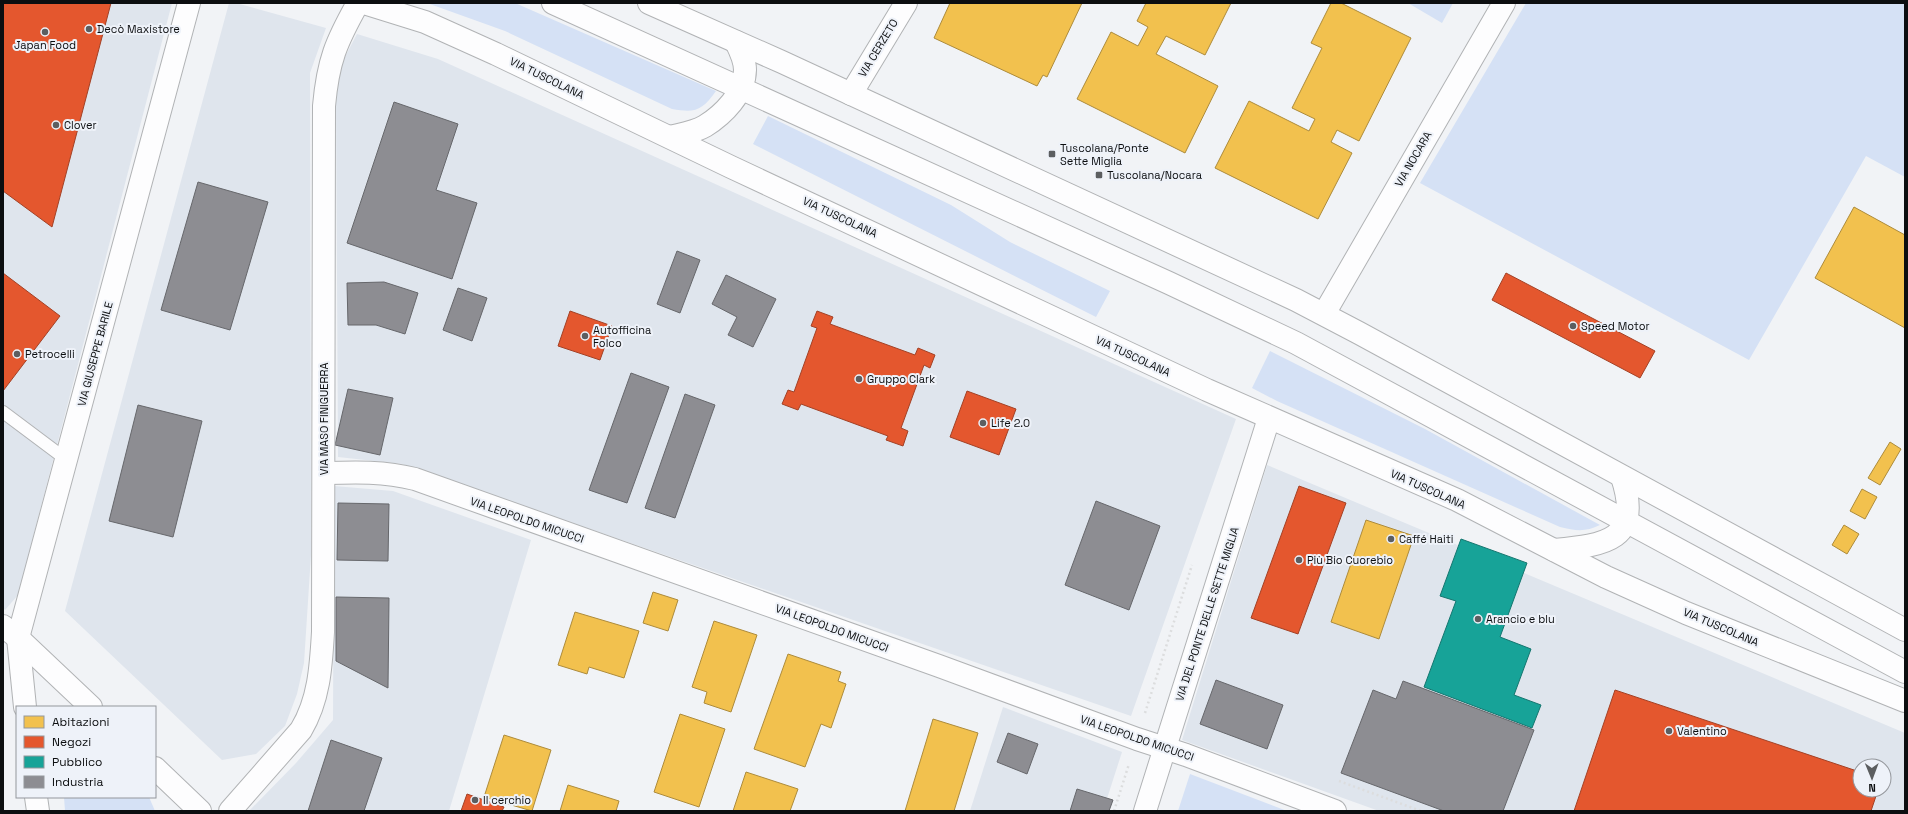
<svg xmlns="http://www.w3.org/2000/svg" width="1908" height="814" font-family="'Space Grotesk',sans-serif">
  <rect width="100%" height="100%" fill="#f1f3f6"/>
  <g fill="#dfe5ed" fill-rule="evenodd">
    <path d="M3,3H172L18,595L5,610L3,608Z"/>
    <path d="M229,3H236L326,28L310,73L311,555L304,663L297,694L285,726L256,754L222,760L65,611Z"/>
    <path d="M357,34L438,59L1236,419L1131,716L402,464L338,457L336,99L339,68Z"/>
    <path d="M1267,465L1905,733V811H1379L1182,740ZM1860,766H1884V790H1860Z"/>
    <path d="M334,486L393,491L531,540L449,811H249L296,763L333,720Z"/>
    <path d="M1003,707L1122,752L1103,811H970Z"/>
  </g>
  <g fill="#d5e1f5">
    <path d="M427,3H515L716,91C702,111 695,113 672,109L505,31Z"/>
    <path d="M1408,3H1453L1442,23Z"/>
    <path d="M1526,3H1905V177L1866,156L1749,360L1420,183Z"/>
    <path d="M768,116L951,205L1010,242L1110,291L1096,317L753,144Z"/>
    <path d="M1270,351L1425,429L1600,525C1586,532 1576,531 1560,527L1277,401L1252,388Z"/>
    <path d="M1190,774L1287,811H1178Z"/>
    <path d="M64,797H149L155,811H65Z"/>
  </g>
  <g fill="#f2c14e" stroke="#ad8b3b">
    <path d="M950,3H1082L1047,77L1043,75L1037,86L934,38Z"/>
    <path d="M1146,3H1231L1205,55L1166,36L1156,54L1218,86L1185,153L1077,99L1111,32L1138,46L1148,27L1137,21Z"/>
    <path d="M1331,3H1341L1411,38L1359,141L1337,130L1331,142L1352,153L1318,219L1215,168L1249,101L1309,131L1315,119L1292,108L1322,48L1311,43Z"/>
    <path d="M1854,207L1905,235V328L1815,278Z"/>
    <path d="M1890,442L1901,449L1880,485L1868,478Z"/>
    <path d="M1862,489L1877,497L1865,519L1850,511Z"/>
    <path d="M1366,520L1414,536L1379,639L1331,622Z"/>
    <path d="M1844,525L1859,534L1847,554L1832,545Z"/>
    <path d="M653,592L678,600L668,631L643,623Z"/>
    <path d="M575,612L639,631L624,678L589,667L587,674L558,665Z"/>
    <path d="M714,621L757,635L731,712L704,703L707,692L692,687Z"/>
    <path d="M788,654L841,672L838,681L846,684L831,728L821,724L805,767L754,749Z"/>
    <path d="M680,714L725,729L699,807L654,792Z"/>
    <path d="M933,719L978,733L954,811H905Z"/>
    <path d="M504,735L551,750L532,811L484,797Z"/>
    <path d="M746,772L798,789L790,811H733Z"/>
    <path d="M568,785L619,801L616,811H560Z"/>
  </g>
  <g fill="#e4572e" stroke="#a34125">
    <path d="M3,3H111L52,227L3,191Z"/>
    <path d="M3,273L60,316L3,391Z"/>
    <path d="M1506,273L1655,351L1640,378L1492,300Z"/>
    <path d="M570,311L612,326L600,360L558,346Z"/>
    <path d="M817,311L833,317L830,324L915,355L918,348L935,355L930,368L924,365L901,428L908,431L903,446L886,440L888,436L801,404L798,410L782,404L788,390L794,392L817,328L811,326Z"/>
    <path d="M967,391L1016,409L999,455L950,437Z"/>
    <path d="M1299,486L1346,503L1298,634L1251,618Z"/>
    <path d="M1615,690L1860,772V790H1878L1871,811H1574Z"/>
    <path d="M467,794L504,807L502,811H461Z"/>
  </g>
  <path fill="#17a398" stroke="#14766f" d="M1461,539L1527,563L1500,637L1531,649L1514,695L1541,705L1532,728L1424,687L1456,601L1440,596Z"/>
  <g fill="#8d8d92" stroke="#66676b">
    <path d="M394,102L458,124L436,190L477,203L452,279L347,243Z"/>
    <path d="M198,182L268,202L230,330L161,310Z"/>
    <path d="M677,251L700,260L680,313L657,304Z"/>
    <path d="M726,275L776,299L753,347L728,335L737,317L712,304Z"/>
    <path d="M384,282L418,293L405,334L376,325H348L347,283Z"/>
    <path d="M458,288L487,298L472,341L443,330Z"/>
    <path d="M631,373L669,387L627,503L589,490Z"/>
    <path d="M348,389L393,398L380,455L335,445Z"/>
    <path d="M685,394L715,405L675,518L645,508Z"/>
    <path d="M138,405L202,421L173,537L109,521Z"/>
    <path d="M1096,501L1160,526L1129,610L1065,585Z"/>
    <path d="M338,503L389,504L388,561L337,560Z"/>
    <path d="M336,597L389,598L388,688L336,661Z"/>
    <path d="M1216,680L1283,705L1267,749L1200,724Z"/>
    <path d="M1403,681L1534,730L1503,811H1444L1341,773L1373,690L1396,699Z"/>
    <path d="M1008,733L1038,744L1027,774L997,762Z"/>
    <path d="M331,740L382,758L364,811H308Z"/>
    <path d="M1077,789L1113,800L1109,811H1070Z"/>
  </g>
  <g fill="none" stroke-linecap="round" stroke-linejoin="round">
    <g stroke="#b1b3b5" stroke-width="14">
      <path id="service" d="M3,412L67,460"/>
    </g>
    <g stroke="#b1b3b5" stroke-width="24">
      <g id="minor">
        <path d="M851,94L906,3"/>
        <path d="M1324,314L1504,3"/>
        <path d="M324,473C355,472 384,471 415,479L939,666L1137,739L1186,755L1335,811"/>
        <path d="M1554,550C1605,545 1643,541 1622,477"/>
        <path d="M3,626L18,638L91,707"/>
        <path d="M25,707L18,638L189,3"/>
        <path d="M155,768L200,811"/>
        <path d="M36,797L38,811"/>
        <path d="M230,811L301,730C319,700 321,667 323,632L324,106C328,61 336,42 358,3"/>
        <path d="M1145,811L1269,418"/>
      </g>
    </g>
    <g stroke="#b1b3b5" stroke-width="24">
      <g id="tertiary">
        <path d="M364,3L425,22L496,54L731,167L1207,390L1457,500L1606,577L1686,613L1905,701"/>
        <path d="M670,137C682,134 695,132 705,126C723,115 745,93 745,70C745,60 740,50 736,42"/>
      </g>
    </g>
    <g stroke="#b1b3b5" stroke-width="24">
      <g id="primary">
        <path d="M553,3L1169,283L1296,343L1905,672"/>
        <path d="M649,3L782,62L1296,300L1359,333L1905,630"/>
      </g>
    </g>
    <g stroke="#dcddde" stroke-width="2.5" stroke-dasharray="2 3" stroke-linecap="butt">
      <path d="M1145,713L1192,565"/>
      <path d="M1339,781L1421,811"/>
      <path d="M1114,811L1129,764"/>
    </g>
    <use href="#service" stroke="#fdfdfe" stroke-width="12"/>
    <use href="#minor" stroke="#fdfdfe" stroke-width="22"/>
    <use href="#tertiary" stroke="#fdfdfe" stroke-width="22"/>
    <use href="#primary" stroke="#fdfdfe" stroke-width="22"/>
  </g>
  <g fill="#5c5e60" stroke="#eef2f9" stroke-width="1.5">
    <circle cx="89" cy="29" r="4"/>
    <circle cx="45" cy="32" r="4"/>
    <circle cx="56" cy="125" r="4"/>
    <rect x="1048" y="150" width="8" height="8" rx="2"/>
    <rect x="1095" y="171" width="8" height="8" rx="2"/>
    <circle cx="1573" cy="326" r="4"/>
    <circle cx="585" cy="336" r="4"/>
    <circle cx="17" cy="354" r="4"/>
    <circle cx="859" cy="379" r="4"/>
    <circle cx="983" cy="423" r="4"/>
    <circle cx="1391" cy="539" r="4"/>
    <circle cx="1299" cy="560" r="4"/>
    <circle cx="1478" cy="619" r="4"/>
    <circle cx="1669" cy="731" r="4"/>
    <circle cx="475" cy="800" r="4"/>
  </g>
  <g text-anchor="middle" stroke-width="4" stroke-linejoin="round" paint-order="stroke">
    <g font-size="11" fill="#0c0e10" stroke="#eef2f9" text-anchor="start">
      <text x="97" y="33">Decò Maxistore</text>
      <text x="45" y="49" text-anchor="middle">Japan Food</text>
      <text x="64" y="129">Clover</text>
      <text x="1060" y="152">Tuscolana/Ponte<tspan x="1060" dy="13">Sette Miglia</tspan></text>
      <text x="1107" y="179">Tuscolana/Nocara</text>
      <text x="1581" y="330">Speed Motor</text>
      <text x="593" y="334">Autofficina<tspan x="593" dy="13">Folco</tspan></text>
      <text x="25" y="358">Petrocelli</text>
      <text x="867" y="383">Gruppo Clark</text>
      <text x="991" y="427">Life 2.0</text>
      <text x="1399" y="543">Caffé Haiti</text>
      <text x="1307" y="564">Più Bio Cuorebio</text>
      <text x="1486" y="623">Arancio e blu</text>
      <text x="1677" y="735">Valentino</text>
      <text x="483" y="804">Il cerchio</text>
    </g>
    <g font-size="11" fill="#0c0e10" stroke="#eef2f9">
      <text transform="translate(878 48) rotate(-59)" y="4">VIA CERZETO</text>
      <text transform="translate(547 78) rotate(26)" y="4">VIA TUSCOLANA</text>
      <text transform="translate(1413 159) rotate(-60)" y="4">VIA NOCARA</text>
      <text transform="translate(840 217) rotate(25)" y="4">VIA TUSCOLANA</text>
      <text transform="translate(95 354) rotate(-75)" y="4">VIA GIUSEPPE BARILE</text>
      <text transform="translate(1133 356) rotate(25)" y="4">VIA TUSCOLANA</text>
      <text transform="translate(324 419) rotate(-90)" y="4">VIA MASO FINIGUERRA</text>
      <text transform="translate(1428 489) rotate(24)" y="4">VIA TUSCOLANA</text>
      <text transform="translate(527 520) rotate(19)" y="4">VIA LEOPOLDO MICUCCI</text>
      <text transform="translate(1207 614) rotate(-72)" y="4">VIA DEL PONTE DELLE SETTE MIGLIA</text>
      <text transform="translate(1721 627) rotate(23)" y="4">VIA TUSCOLANA</text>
      <text transform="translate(832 628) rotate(20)" y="4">VIA LEOPOLDO MICUCCI</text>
      <text transform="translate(1137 738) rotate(19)" y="4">VIA LEOPOLDO MICUCCI</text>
    </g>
  </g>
  <rect width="1908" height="814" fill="none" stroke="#0c0e10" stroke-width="8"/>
  <rect x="16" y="706" width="140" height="92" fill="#eef2f9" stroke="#94979c"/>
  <rect x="24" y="716" width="20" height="12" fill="#f2c14e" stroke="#94979c"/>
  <text x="52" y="726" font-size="12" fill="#0c0e10">Abitazioni</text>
  <rect x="24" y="736" width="20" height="12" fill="#e4572e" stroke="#94979c"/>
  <text x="52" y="746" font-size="12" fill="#0c0e10">Negozi</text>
  <rect x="24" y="756" width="20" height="12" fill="#17a398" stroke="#94979c"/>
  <text x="52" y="766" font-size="12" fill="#0c0e10">Pubblico</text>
  <rect x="24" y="776" width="20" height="12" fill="#8d8d92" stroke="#94979c"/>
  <text x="52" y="786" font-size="12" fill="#0c0e10">Industria</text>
  <g transform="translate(1872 778) rotate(179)"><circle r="19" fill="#eef2f9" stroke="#94979c"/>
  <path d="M0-3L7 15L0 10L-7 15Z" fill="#5c5e60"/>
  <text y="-6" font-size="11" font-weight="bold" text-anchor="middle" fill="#0c0e10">N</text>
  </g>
</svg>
